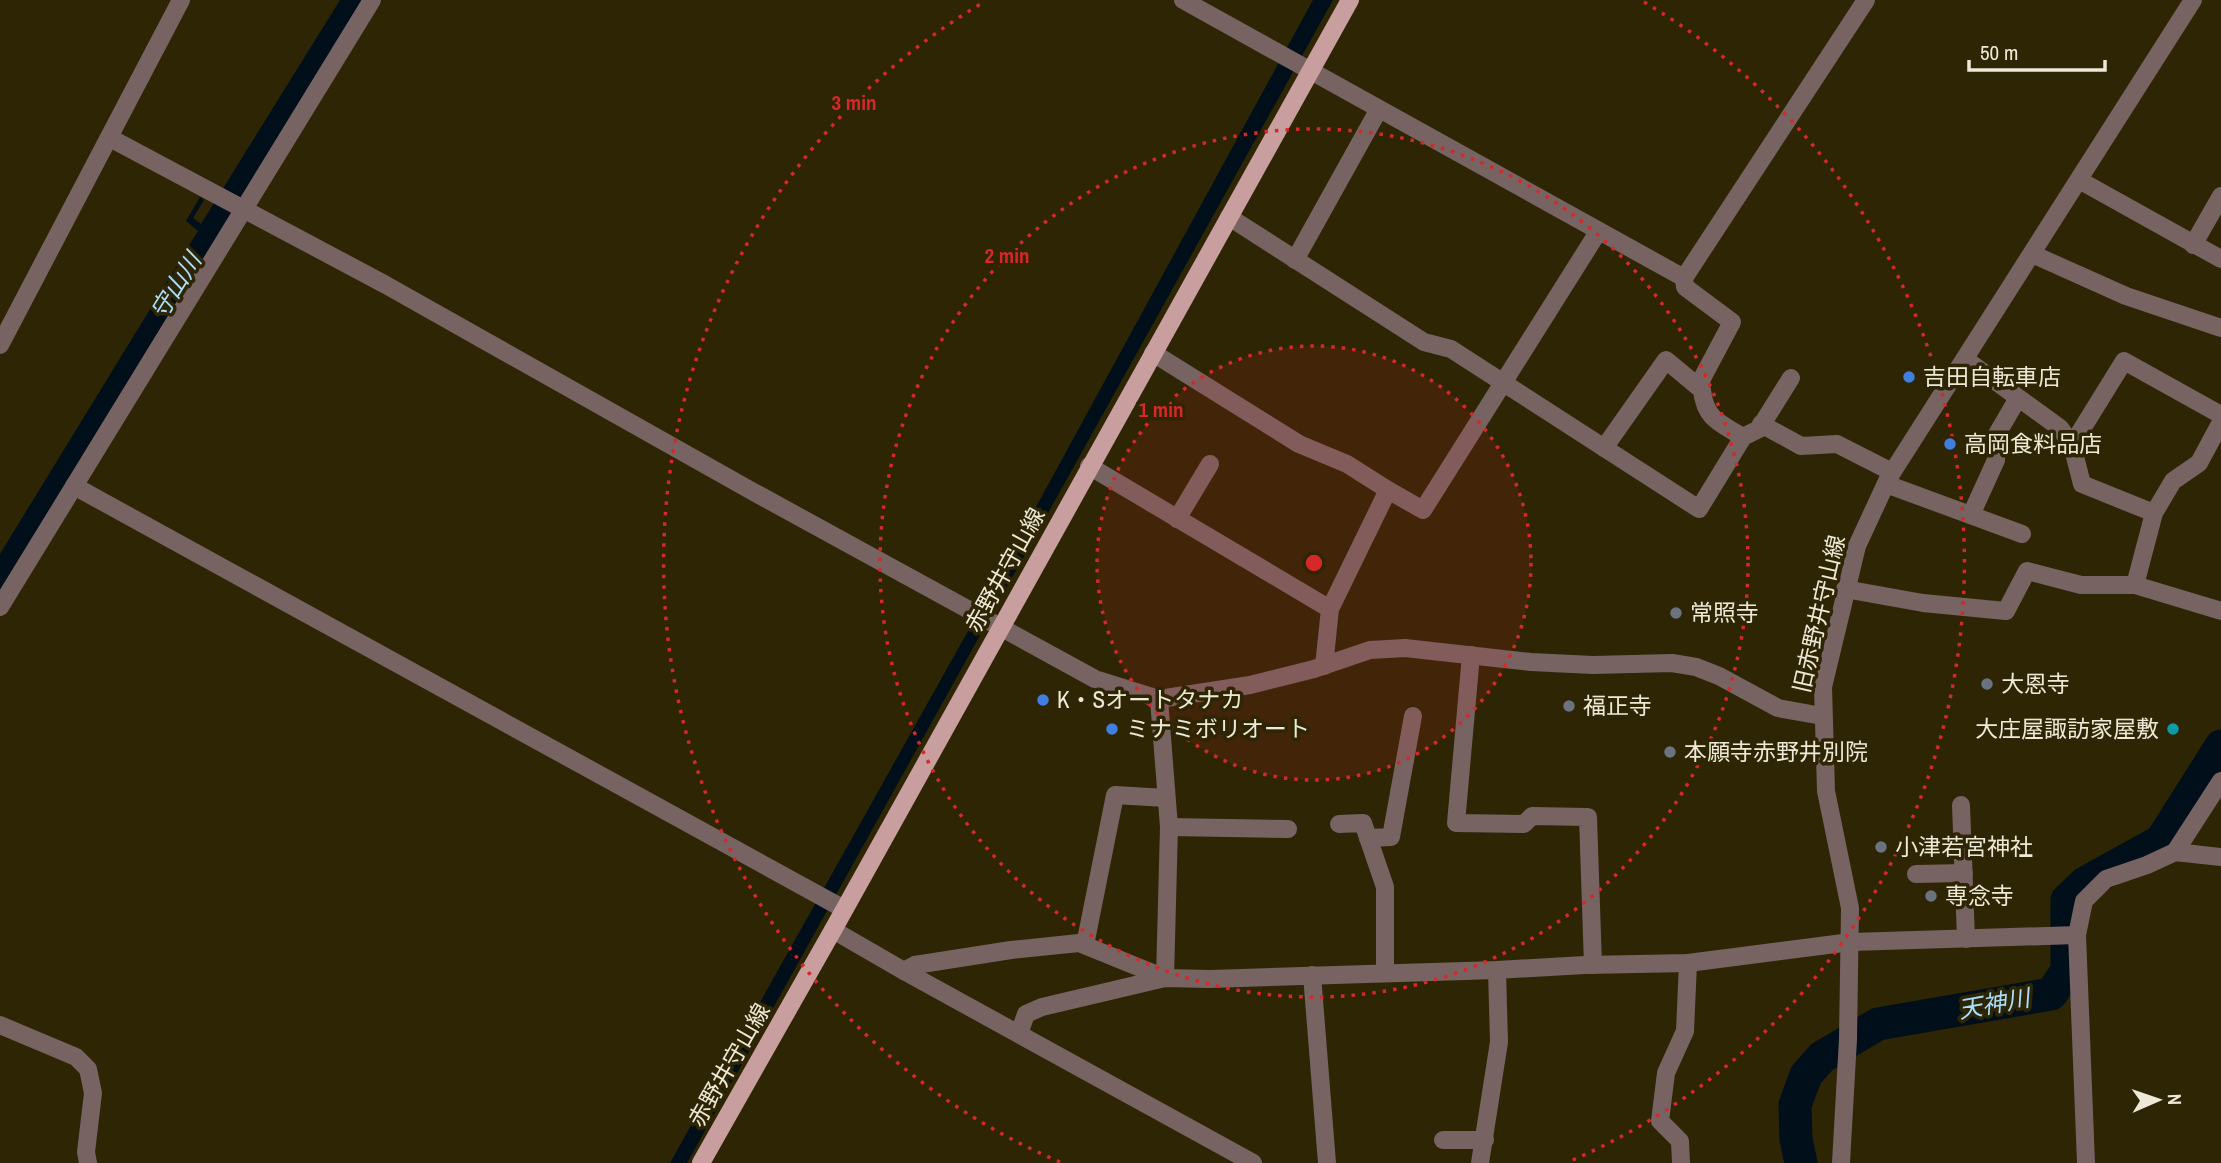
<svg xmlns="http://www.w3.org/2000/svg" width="2221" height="1163" font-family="'Archivo Narrow','Noto Sans JP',sans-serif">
  <rect width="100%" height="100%" fill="#2e2505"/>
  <g fill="#000f19">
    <path d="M340,0H362L0,590V554L198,231L186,221L200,197L204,200L193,218L201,224Z"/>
    <path d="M1313,0H1333L687,1163H670L972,624Z"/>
  </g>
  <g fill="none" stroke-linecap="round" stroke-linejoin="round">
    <path stroke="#000f19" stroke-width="33" d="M1801,1163L1796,1139L1795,1105L1806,1075L1822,1057L1878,1024L2051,994L2067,971V900L2085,883L2161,841L2221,746"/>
    <g stroke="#776362" stroke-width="18">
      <path d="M1183,0L1684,278L1866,0"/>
      <path d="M110,138L386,285L750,490L1095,679L1159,699L1250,685L1314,669L1370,650L1405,648L1531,662L1593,665L1672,663L1696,667L1719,676L1778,708L1822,716"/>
      <path d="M2079,180L2221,259"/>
      <path d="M1229,217L1424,342L1451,349L1699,509L1743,437L1759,429L1791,378"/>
      <path d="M2193,245L2221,196"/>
      <path d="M2032,254L2126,296L2221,328"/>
      <path d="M1295,260L1379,109"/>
      <path d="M1684,278L1685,287L1732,322L1698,386"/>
      <path d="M0,345L181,0"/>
      <path d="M1153,353L1299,444L1347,464L1388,490"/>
      <path d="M1965,359L2060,428L2072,445L2082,484L2154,513"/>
      <path d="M1761,424L1801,446L1837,444L1892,472"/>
      <path d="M2072,445L2124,361L2221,415"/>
      <path d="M1604,448L1666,360L1702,390C1705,419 1720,423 1743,437"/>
      <path d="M1089,466L1330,609"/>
      <path d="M1886,484L2022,534"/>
      <path d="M74,486L844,909"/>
      <path d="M1971,515L1996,460L1997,434L2018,398"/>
      <path d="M1177,519L1210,464"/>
      <path d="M2135,585L2154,513L2173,481L2199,463L2221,422"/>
      <path d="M1845,589L1923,603L2006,611L2027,571L2081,585H2135L2221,611"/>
      <path d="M0,607L372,0"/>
      <path d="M1471,655L1456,823L1524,824L1532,816L1588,817L1593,965"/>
      <path d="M1324,666L1330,609L1388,490L1423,510L1598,232"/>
      <path d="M1159,699L1169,827L1165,978"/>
      <path d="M1961,805L1966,939"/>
      <path d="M1339,824L1363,823L1385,887V973"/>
      <path d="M1169,827L1288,829"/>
      <path d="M1368,838L1391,837L1413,716"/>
      <path d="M2175,852L2221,781"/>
      <path d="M1916,874L1964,873"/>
      <path d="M833,930L904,971L1253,1163"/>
      <path d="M1085,945L1115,795L1166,798"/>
      <path d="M904,971L915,965L1011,950L1079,943L1165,978"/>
      <path d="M1312,975L1327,1163"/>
      <path d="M0,1025L76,1057L88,1069L93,1093L86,1152L88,1163"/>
      <path d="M1019,1034L1026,1014L1042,1007L1165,978L1210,979L1497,970L1585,965L1688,963L1851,942L2077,935"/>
      <path d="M1443,1140H1485"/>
      <path d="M1480,1163L1499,1042L1497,970"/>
      <path d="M1681,1163L1680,1141L1660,1121L1666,1073L1685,1031L1688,963"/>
      <path d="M1841,1163L1848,1039L1850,908L1826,791L1823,687L1857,546L1888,479L2193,0"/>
      <path d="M2086,1163L2077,935L2084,901L2106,879L2147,865L2175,852L2221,857"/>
    </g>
    <path stroke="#c89f9e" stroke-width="18" d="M701,1163L833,930L1350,0"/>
  </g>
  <circle cx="1314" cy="563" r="217" fill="#d62828" fill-opacity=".12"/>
  <g fill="none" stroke="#d62828" stroke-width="3.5" stroke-dasharray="3.5 7">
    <circle cx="1314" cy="563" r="217"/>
    <circle cx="1314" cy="563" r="434"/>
    <path d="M1060 1162A651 651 0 0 1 984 2M1644 2A651 651 0 0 1 1568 1162"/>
  </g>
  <g fill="#3f7fe0" stroke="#2e2505" stroke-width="2.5">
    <circle cx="1909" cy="377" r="7"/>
    <circle cx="1950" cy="444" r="7"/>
    <circle cx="1043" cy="700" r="7"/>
    <circle cx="1112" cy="729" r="7"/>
  </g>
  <g fill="#6b7280" stroke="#2e2505" stroke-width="2.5">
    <circle cx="1676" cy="613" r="7"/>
    <circle cx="1987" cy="684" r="7"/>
    <circle cx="1569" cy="706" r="7"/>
    <circle cx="1670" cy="752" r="7"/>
    <circle cx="1881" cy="847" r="7"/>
    <circle cx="1931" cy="896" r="7"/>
  </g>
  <circle fill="#0f9aa8" stroke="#2e2505" stroke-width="2.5" cx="2173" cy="729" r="7"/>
  <g text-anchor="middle" stroke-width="7" stroke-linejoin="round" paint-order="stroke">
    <g font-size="23" fill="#eee9d7" stroke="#2e2505" text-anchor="start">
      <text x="1923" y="385">吉田自転車店</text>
      <text x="1964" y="452">高岡食料品店</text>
      <text x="1690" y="621">常照寺</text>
      <text x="2001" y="692">大恩寺</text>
      <text x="1057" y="708">K・Sオートタナカ</text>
      <text x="1583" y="714">福正寺</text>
      <text x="1126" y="737">ミナミボリオート</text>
      <text x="2159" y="737" text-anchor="end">大庄屋諏訪家屋敷</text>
      <text x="1684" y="760">本願寺赤野井別院</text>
      <text x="1895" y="855">小津若宮神社</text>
      <text x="1945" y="904">専念寺</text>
    </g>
    <g font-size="23" fill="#eee9d7" stroke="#2e2505">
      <text transform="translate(1005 570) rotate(-61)" y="8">赤野井守山線</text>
      <text transform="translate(1819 614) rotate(-77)" y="8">旧赤野井守山線</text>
      <text transform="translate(729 1065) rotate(-60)" y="8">赤野井守山線</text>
    </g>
    <g font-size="24" font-style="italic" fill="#a8defe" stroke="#2e2505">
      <text transform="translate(176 286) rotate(-58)" y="8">守山川</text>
      <text transform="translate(1994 1004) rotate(-10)" y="8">天神川</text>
    </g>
  </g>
  <circle cx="1314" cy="563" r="10" fill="#d62828" stroke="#2e2505" stroke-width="3.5"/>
  <g font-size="21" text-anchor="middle" font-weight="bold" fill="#d62828" stroke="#2e2505" stroke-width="7" stroke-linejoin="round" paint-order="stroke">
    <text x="854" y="110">3 min</text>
    <text x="1007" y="263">2 min</text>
    <text x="1161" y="417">1 min</text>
  </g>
  <g transform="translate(2158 1100) rotate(88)" stroke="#2e2505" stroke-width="5" paint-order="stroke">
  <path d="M0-5L12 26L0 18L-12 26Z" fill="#eee9d7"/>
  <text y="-10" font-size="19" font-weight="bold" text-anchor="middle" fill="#eee9d7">N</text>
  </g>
  <path d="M1969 60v10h136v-10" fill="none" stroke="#eee9d7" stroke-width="3.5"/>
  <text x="1980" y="60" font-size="21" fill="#eee9d7" stroke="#2e2505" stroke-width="5" paint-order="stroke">50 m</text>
</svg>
